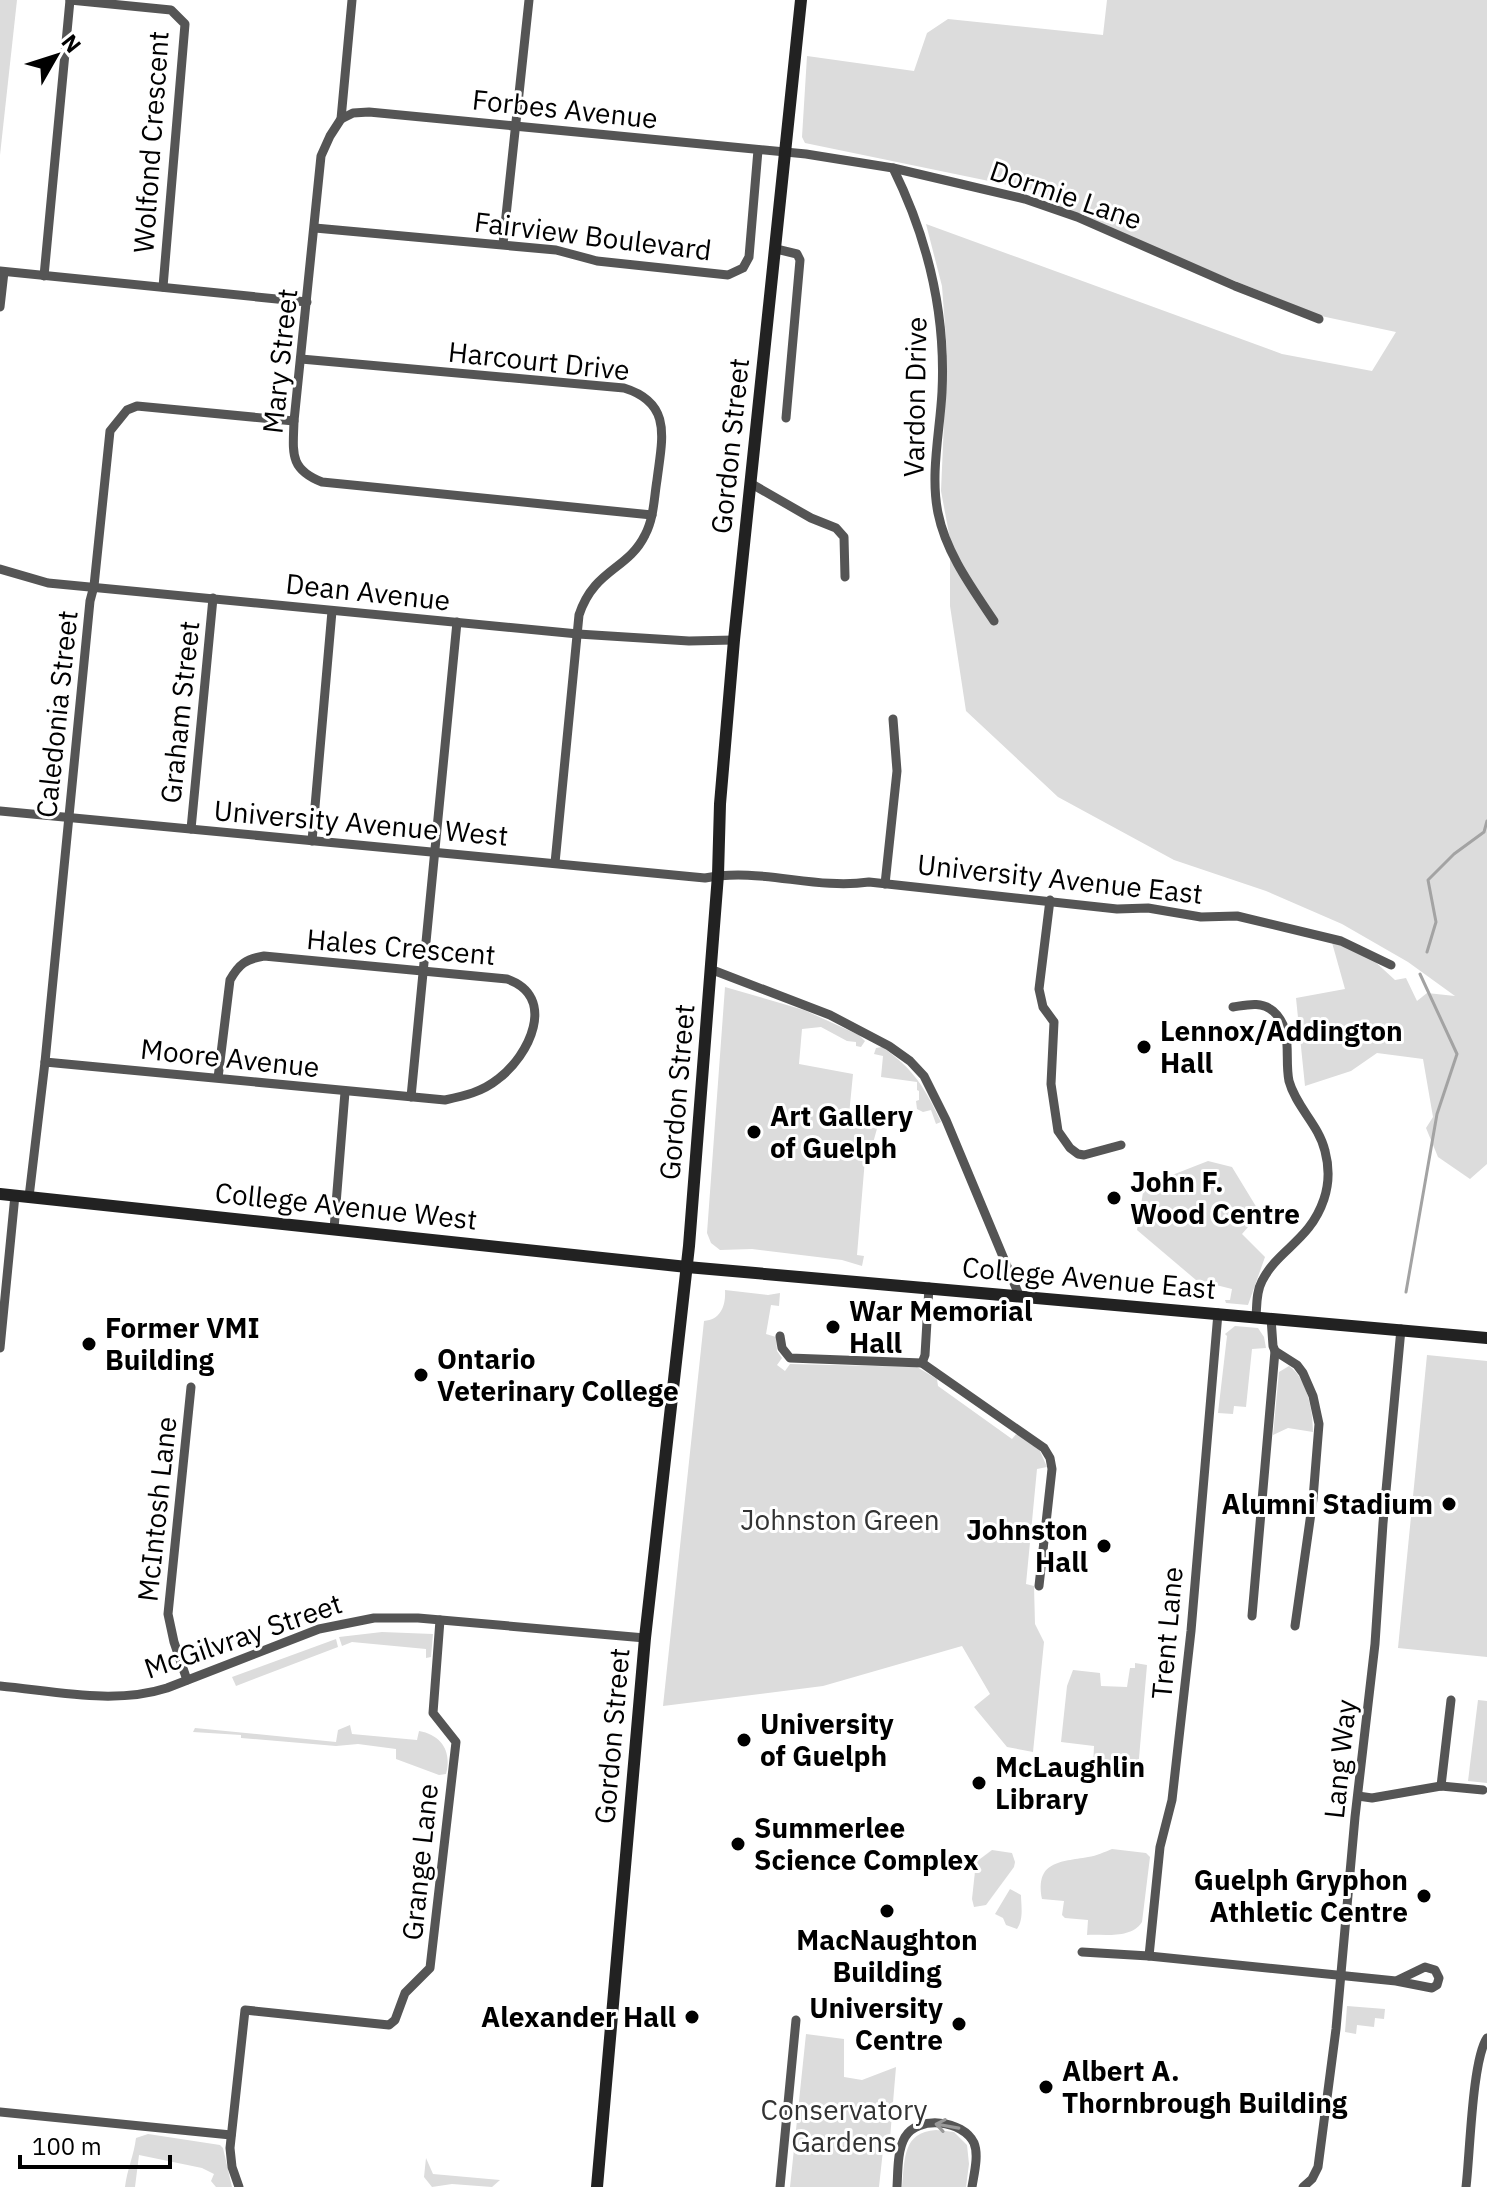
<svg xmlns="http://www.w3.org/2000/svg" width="1487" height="2187" font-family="'IBM Plex Sans',sans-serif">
  <rect width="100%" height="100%" fill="#fff"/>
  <g fill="#dcdcdc">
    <path d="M0,0H17L0,155Z"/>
    <path d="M1107,0H1487V1164L1470,1179L1438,1157L1426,1128L1433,1117L1423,1059L1377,1053L1351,1071L1305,1086L1296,998L1345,989L1331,939L1371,958L1395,980L1406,978L1417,1001L1427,993L1455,996L1408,962L1342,924L1266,891L1174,860L1058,797L966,711L950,606V539L941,491L947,353L942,286L926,224L1282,354L1372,371L1396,332L1321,316L1078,217L1032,190L805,143L802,137L807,56L914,71L927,33L948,19L1103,35Z"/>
    <path d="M725,987L804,1010L859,1035L865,1041L861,1047L856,1046V1042L847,1041L821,1027L802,1029L799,1064L853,1074L849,1115L858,1116L857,1123L878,1125L873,1143L875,1144V1160L865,1159L857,1255L864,1256L862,1266L842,1260L752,1249L720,1250L711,1243L707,1233Z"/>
    <path d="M882,1047C914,1069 925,1088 941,1122L936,1124L931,1110L923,1112L917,1109L916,1101L919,1100V1091L917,1090V1082L881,1077L883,1056L874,1054L876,1048Z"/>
    <path d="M1208,1161L1232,1167L1260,1213L1242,1234L1265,1257L1248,1305L1226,1303L1225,1300H1230L1232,1289L1196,1280L1137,1230L1144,1186Z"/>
    <path d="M725,1290L768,1295L780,1293L779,1306L771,1305L766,1334L776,1337L777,1351L782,1358L777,1365L785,1371L790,1364L917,1367L937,1379L938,1386L1012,1439L1017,1433L1040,1451L1047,1467L1037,1469L1026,1584L1034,1586L1035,1624L1044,1642L1033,1752L1007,1747L974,1707L990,1694L962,1646L823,1686L663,1706L704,1321C721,1320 726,1305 725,1290Z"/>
    <path d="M1235,1326L1258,1328L1264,1337L1266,1348L1252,1349L1246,1407L1234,1406L1233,1414L1218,1413L1227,1336L1225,1334Z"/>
    <path d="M1427,1355L1487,1361V1657L1398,1648Z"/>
    <path d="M1289,1366C1307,1378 1313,1411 1313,1432L1288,1428L1273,1435L1279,1372Z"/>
    <path d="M382,1632L433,1634L431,1657L426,1658V1649L352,1642L342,1646L339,1637Z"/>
    <path d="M336,1639L338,1647L236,1686L232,1677Z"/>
    <path d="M1135,1663L1147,1665L1138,1770L1093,1766L1094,1746L1061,1742L1067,1686L1073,1670L1100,1673L1101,1686L1127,1687L1130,1668H1135Z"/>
    <path d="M1478,1700L1487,1701V1783L1468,1781Z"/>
    <path d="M350,1725L352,1734L417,1740L419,1731C442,1735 452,1752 446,1774L439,1775L396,1759V1749L358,1744L336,1746L241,1738V1735L193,1732L195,1728L336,1742L338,1730Z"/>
    <path d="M1112,1849L1146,1853L1150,1857L1142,1922C1131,1939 1106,1934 1087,1935L1088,1920L1065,1918L1062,1915L1064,1901L1042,1899C1035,1861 1060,1862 1088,1857C1097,1856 1104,1852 1112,1849Z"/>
    <path d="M992,1850L1012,1853L1015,1862L1014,1867L986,1905L974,1907L972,1899L976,1862Z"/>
    <path d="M1010,1889L1021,1895C1021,1905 1024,1919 1017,1929L1006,1925L1003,1918L995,1914Z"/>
    <path d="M1347,2006L1385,2009L1384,2019L1375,2018L1374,2027L1357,2025L1356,2034L1345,2032Z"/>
    <path d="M806,2034L844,2039V2077L862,2080L896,2067L889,2150H883L879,2187H790Z"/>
    <path d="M936,2130L954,2132L967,2145L969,2164L966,2187H902C905,2160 902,2132 936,2130Z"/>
    <path d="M148,2134L220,2145L223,2148L232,2187H216L211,2181L214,2174L202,2168L139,2155L135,2187H125C127,2170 134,2155 136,2138Z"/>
    <path d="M426,2158L433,2174L500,2180L492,2187L452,2184L432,2187L424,2177Z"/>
  </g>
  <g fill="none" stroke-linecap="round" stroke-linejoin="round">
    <g stroke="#a3a3a3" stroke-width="3">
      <path d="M1427,952L1436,922L1428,880L1454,854L1484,832L1487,821"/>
      <path d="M1406,1292L1437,1114L1457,1054L1420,974"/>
    </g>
    <g stroke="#555" stroke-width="9">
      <path d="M70,0L171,10L185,24L163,287"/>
      <path d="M352,0L341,119L330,136L321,156L294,421C293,453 289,469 322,482L652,515"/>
      <path d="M341,119L353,113L369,112L806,154L893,168L1025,199L1077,217L1235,286L1319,319"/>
      <path d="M893,168C928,239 946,312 942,392C940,431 930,474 938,513C946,553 972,588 994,621"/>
      <path d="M315,228L556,250L597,261L728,275L743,268L749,257L758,150"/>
      <path d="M503,244L529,0"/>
      <path d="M776,249L797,254L800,260L786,418"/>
      <path d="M0,271L307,302"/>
      <path d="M44,276L70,0"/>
      <path d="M0,307L4,272"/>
      <path d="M301,359L624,388C673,403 662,439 657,480C654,498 654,518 645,535C628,570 594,569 579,615L555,863"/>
      <path d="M750,483L811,518L836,528L844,537L845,577"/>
      <path d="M0,569L48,583L578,634L689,641L734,640"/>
      <path d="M0,811L705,878C760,867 814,890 869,882L1117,909L1148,908L1201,917L1237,916L1341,941L1391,965"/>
      <path d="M191,829L213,598"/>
      <path d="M312,841L332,611"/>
      <path d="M885,884L897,771L893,719"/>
      <path d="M1050,900L1039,989L1043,1007L1054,1022L1051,1084L1058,1131L1070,1148L1078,1154L1084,1155L1121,1145"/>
      <path d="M710,969L830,1015L889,1046L910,1061L924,1076L946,1120L1019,1295"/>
      <path d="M1233,1007C1247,1005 1261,1001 1273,1011C1294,1029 1284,1057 1289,1081C1296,1107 1319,1125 1325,1151C1329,1166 1329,1184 1324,1199C1310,1241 1278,1249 1262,1281C1256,1292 1257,1305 1256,1317"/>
      <path d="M45,1062L445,1100C464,1096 482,1092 498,1079C529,1056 558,997 507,979L264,956C246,959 239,964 230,980L218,1078"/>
      <path d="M411,1097L457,622"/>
      <path d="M29,1197L45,1062L90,601L94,586L110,431L127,410L137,406L294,421"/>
      <path d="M334,1229L345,1092"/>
      <path d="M1271,1318L1273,1346L1275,1351L1297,1365L1303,1373L1313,1396L1319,1424L1313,1499L1295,1626"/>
      <path d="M780,1336L782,1348L790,1358L922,1363L1044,1448L1050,1458L1052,1469L1039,1586"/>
      <path d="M0,1348L15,1195"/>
      <path d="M922,1363L925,1355L929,1287"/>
      <path d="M1252,1616L1275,1351"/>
      <path d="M187,1680L174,1642L168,1614L191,1387"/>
      <path d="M0,1686C54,1691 114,1705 167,1688L319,1629L374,1618H418L645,1638"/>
      <path d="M1441,1786L1451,1700"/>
      <path d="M1358,1796L1372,1798L1441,1786L1483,1790"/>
      <path d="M1082,1952L1149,1956L1396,1981L1425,1967L1435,1970L1439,1978L1437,1985L1432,1988L1396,1981"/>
      <path d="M1149,1956L1160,1847L1172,1800L1191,1631L1218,1313"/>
      <path d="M0,2112L231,2135"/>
      <path d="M239,2187L232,2167L230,2148L245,2010L389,2025L395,2020L405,1993L430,1968L456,1742L433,1713L440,1620"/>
      <path d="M780,2187L796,2020"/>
      <path d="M897,2187C898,2172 897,2151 905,2137C918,2115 963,2120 974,2143C979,2155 974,2174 972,2187"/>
      <path d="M1303,2187L1312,2179L1318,2167L1336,2029L1355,1817L1375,1644L1383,1523L1401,1329"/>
      <path d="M1466,2187C1470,2155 1472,2060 1487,2038"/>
    </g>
    <g stroke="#222" stroke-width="12">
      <path d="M0,1194L687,1267L1487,1338"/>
      <path d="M597,2187L645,1638L689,1246L718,875L720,804L734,640L801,0"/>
    </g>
  </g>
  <defs><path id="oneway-shaft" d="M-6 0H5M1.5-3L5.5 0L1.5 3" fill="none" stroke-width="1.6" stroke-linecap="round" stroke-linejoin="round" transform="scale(2)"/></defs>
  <use stroke="#999" href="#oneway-shaft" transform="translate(947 2126) rotate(-170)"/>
  <g fill="#000" stroke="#fff" stroke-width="3">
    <circle cx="1144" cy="1047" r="8"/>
    <circle cx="754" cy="1132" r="8"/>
    <circle cx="1114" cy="1198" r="8"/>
    <circle cx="833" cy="1327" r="8"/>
    <circle cx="89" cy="1344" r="8"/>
    <circle cx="421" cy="1375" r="8"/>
    <circle cx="1449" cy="1504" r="8"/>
    <circle cx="1104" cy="1546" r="8"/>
    <circle cx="744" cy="1740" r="8"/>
    <circle cx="979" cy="1783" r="8"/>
    <circle cx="738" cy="1844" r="8"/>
    <circle cx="1424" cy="1896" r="8"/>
    <circle cx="887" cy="1911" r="8"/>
    <circle cx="692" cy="2017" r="8"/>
    <circle cx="959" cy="2024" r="8"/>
    <circle cx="1046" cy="2087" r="8"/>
  </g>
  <g text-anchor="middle" stroke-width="6" stroke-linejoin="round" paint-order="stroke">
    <g font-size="28" fill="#000" stroke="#fff">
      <text transform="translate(565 109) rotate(6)" y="10">Forbes Avenue</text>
      <text transform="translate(151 142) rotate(-86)" y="10">Wolfond Crescent</text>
      <text transform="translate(1066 195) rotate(19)" y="10">Dormie Lane</text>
      <text transform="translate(593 236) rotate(7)" y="10">Fairview Boulevard</text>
      <text transform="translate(280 361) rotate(-84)" y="10">Mary Street</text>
      <text transform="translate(539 361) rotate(6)" y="10">Harcourt Drive</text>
      <text transform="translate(915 397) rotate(-89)" y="10">Vardon Drive</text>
      <text transform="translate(730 446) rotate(-84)" y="10">Gordon Street</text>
      <text transform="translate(368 592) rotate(6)" y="10">Dean Avenue</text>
      <text transform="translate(180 712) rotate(-84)" y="10">Graham Street</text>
      <text transform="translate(57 714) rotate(-84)" y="10">Caledonia Street</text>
      <text transform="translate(361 823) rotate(5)" y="10">University Avenue West</text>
      <text transform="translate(1060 879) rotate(6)" y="10">University Avenue East</text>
      <text transform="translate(401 947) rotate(5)" y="10">Hales Crescent</text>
      <text transform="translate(230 1058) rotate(6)" y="10">Moore Avenue</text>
      <text transform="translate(677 1092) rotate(-85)" y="10">Gordon Street</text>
      <text transform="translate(346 1206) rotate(6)" y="10">College Avenue West</text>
      <text transform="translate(1089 1278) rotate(5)" y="10">College Avenue East</text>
      <text transform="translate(157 1509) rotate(-84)" y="10">McIntosh Lane</text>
      <text transform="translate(1167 1633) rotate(-85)" y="10">Trent Lane</text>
      <text transform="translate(243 1636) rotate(-19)" y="10">McGilvray Street</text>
      <text transform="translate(612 1736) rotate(-85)" y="10">Gordon Street</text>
      <text transform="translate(1340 1759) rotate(-84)" y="10">Lang Way</text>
      <text transform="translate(420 1862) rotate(-84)" y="10">Grange Lane</text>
    </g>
    <g font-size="28" font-weight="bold" fill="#000" stroke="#fff" text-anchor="start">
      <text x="1160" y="1041">Lennox/Addington<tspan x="1160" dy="32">Hall</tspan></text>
      <text x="770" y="1126">Art Gallery<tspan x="770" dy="32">of Guelph</tspan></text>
      <text x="1130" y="1192">John F.<tspan x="1130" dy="32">Wood Centre</tspan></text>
      <text x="849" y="1321">War Memorial<tspan x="849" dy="32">Hall</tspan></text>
      <text x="105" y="1338">Former VMI<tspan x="105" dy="32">Building</tspan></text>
      <text x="437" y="1369">Ontario<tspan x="437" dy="32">Veterinary College</tspan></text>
      <text x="1433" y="1514" text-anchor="end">Alumni Stadium</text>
      <text x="1088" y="1540" text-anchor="end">Johnston<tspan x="1088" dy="32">Hall</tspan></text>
      <text x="760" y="1734">University<tspan x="760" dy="32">of Guelph</tspan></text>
      <text x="995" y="1777">McLaughlin<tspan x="995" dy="32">Library</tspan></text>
      <text x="754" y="1838">Summerlee<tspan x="754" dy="32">Science Complex</tspan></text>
      <text x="1408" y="1890" text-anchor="end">Guelph Gryphon<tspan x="1408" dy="32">Athletic Centre</tspan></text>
      <text x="887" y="1950" text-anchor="middle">MacNaughton<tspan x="887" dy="32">Building</tspan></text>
      <text x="943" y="2018" text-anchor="end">University<tspan x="943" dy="32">Centre</tspan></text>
      <text x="676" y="2027" text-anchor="end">Alexander Hall</text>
      <text x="1062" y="2081">Albert A.<tspan x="1062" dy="32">Thornbrough Building</tspan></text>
    </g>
    <g font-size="28" fill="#333" stroke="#fff">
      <text x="840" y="1530">Johnston Green</text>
      <text x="844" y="2120">Conservatory<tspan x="844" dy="32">Gardens</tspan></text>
    </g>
  </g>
  <g transform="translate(56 56) rotate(51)" stroke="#ffffff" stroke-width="6" paint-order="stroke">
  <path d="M0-6L14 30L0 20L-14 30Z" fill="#000000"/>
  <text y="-12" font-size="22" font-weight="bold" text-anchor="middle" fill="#000000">N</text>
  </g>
  <path d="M20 2155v12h150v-12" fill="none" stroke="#000000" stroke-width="4"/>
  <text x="32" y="2155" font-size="24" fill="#000000" stroke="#ffffff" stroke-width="6" paint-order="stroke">100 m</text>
</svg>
